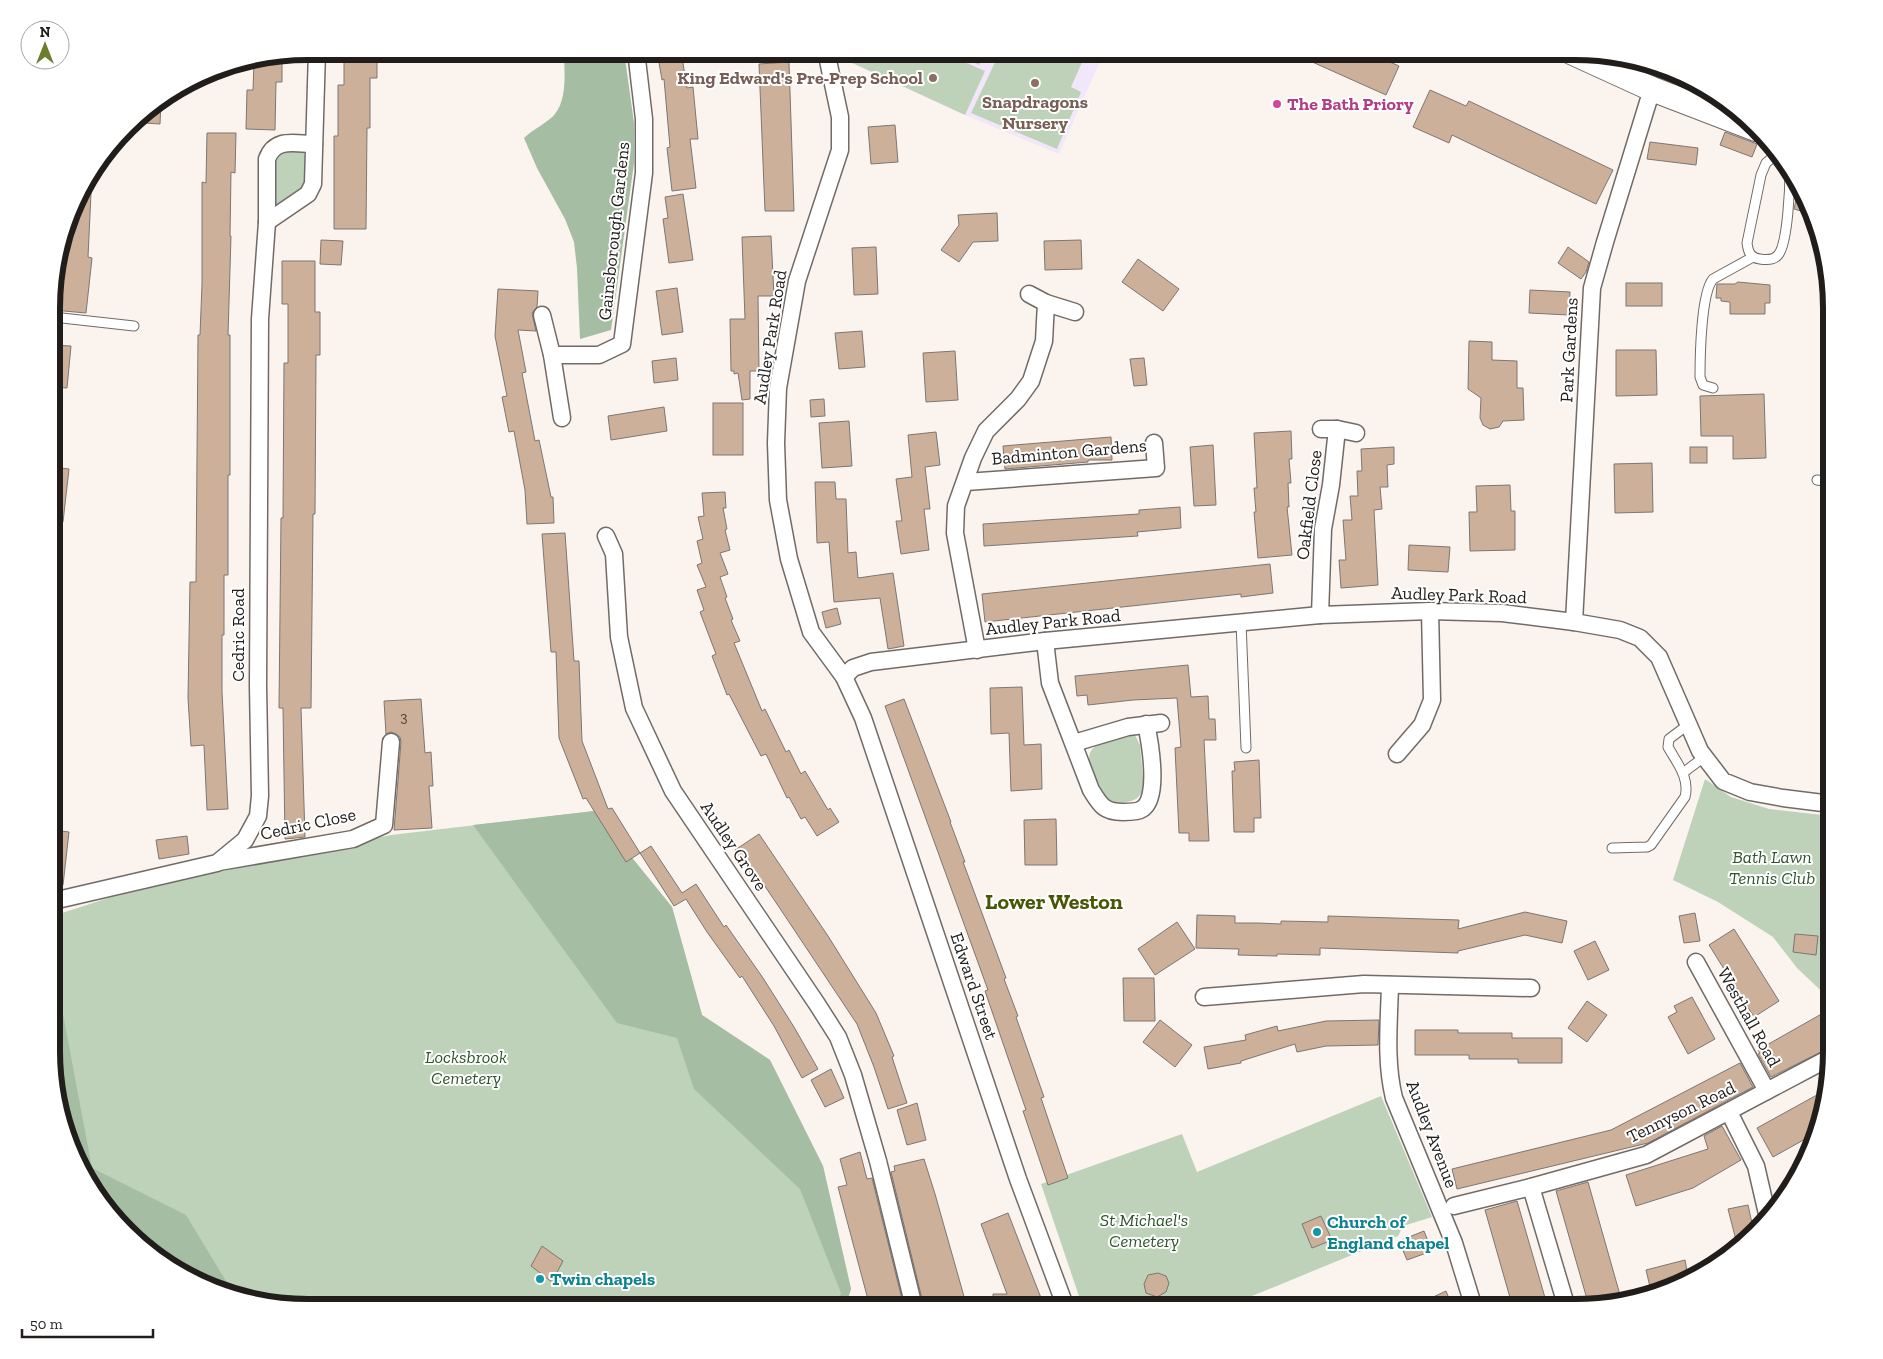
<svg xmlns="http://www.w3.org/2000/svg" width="1883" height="1359" font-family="'Zilla Slab',serif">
  <rect width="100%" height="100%" fill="#fbf3ee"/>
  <path fill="#f1e6fa" d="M840,51L1104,52L1059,154L965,115L844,60Z"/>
  <g fill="#bdd2b9">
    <path d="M847,51L941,52L985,71L965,115L844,59Z"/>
    <path d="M951,52H985L979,65Z"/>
    <path d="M1020,52H1070L1084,58L1071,87L1059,81L1081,92L1057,149L971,113L999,54L1015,61Z"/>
    <path d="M282,149L303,150C307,160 310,180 302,189C296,196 286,201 279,206L272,204L274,154Z"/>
    <path d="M1128,734L1135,735L1140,745L1144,789C1140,797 1135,801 1126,802C1121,803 1114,803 1110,800C1102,795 1093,770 1089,761C1089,754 1090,750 1096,746Z"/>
    <path d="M1705,779L1731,797L1769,809L1831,816V1000L1797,968L1773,937L1718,902L1673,880Z"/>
    <path d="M594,811L672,907L702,1015L770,1060L823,1166L851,1289L845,1307H291L225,1294L151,1255L85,1179L53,1084V916L108,898L218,872L391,835Z"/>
    <path d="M1381,1096L1432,1217L1403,1226L1398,1236L1223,1308H1083L1041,1184L1182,1134L1197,1172Z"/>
  </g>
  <g fill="#a5bda2">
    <path d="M564,51H624L634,123V163L611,330L580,339L577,268L574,242L565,219L537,168L524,138C532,130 550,121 555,114C568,97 564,71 564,51Z"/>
    <path d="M594,811L672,907L702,1015L770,1060L823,1166L851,1289L845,1307H836L841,1293L800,1189L694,1089L677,1038L617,1023L473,825Z"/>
    <path d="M53,961L92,1168L186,1215L235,1296L225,1294L151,1255L85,1179L53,1084Z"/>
  </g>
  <g fill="#cdb09a" stroke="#7d7672">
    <path d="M344,51H377V78H370V128H367L366,229H334V136H338V85H344Z"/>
    <path d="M657,51H681L687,88L693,87L698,139H690L696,188L672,191L667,148L670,147L664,79L662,80Z"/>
    <path d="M1290,52H1367L1399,66L1386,95Z"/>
    <path d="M282,56V82H276L275,130L246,129L247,90H253L254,62Z"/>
    <path d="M789,62L794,211H765L759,64Z"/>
    <path d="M1430,90L1466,106L1469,101L1613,170L1596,204L1452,135L1449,143L1413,127Z"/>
    <path d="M161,101L160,124L144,123L145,111Z"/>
    <path d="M895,125L898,162L871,164L868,127Z"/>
    <path d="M1725,132L1757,144L1752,157L1720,145Z"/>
    <path d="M207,133H236L235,173L231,172L230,236H231L228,335H230V475H228V575H224V635H222V692L228,809L207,810L204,745L191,746L188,698L190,582H196L198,335H200L202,284V182L206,183Z"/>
    <path d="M1650,142L1698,148L1696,165L1647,159Z"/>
    <path d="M79,192L91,193L88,257L92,258L86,313L53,310V275Z"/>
    <path d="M683,194L693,260L669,263L663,219L668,218L665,197Z"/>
    <path d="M1797,196L1806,199L1811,214L1794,209Z"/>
    <path d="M997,213L998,241L973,242L959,262L941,250L959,225L958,215Z"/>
    <path d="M771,236L774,296H758L759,371H750V399L742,400L738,373L734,374V371H731L730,319H745L742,237Z"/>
    <path d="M321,240L343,241L341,265L320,264Z"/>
    <path d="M1081,240L1082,269L1045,270L1044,241Z"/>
    <path d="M876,247L878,294L854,295L852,248Z"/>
    <path d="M1568,247L1589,262L1586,272L1581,279L1558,263Z"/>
    <path d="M1138,259L1179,289L1163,311L1122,282Z"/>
    <path d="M282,261H315V312H320V355H316L315,514H313L311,708H301L305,837L285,839L283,708H279L281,518H283L284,363H288V304H282Z"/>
    <path d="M1738,282L1770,285V303H1765V314H1730V302L1721,301V298H1716L1717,284H1735Z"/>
    <rect x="1626" y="283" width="36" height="23"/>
    <path d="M677,288L683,332L662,335L656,291Z"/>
    <path d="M498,289L538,291L537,307L532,313L536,331L518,330L526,372L522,373L535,441L539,440L551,497H553L554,523L527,524L525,490L514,431L509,432L502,397L507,396L495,336Z"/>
    <path d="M1530,290L1570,292L1569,315L1529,313Z"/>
    <path d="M862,331L865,367L839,369L835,333Z"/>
    <path d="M1469,341L1492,342V360L1517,361V388H1523L1524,420L1503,421L1499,427L1490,429L1483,425L1480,418L1481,398L1468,389Z"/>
    <path d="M53,345L71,346L67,388L53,387Z"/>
    <path d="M1616,350H1656L1657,395L1616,396Z"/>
    <path d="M955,351L958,400L926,402L923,353Z"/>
    <path d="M676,358L678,380L654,383L652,361Z"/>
    <path d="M1144,358L1147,385L1134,386L1130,359Z"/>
    <path d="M1764,394L1766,458L1733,459V436H1701L1700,396Z"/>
    <path d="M824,399L825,416L811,417L810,400Z"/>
    <rect x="713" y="403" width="30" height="52"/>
    <path d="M664,407L667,431L611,440L608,416Z"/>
    <path d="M849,421L852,466L822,468L819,423Z"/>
    <path d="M1291,431L1292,459H1289L1291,483H1288L1289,507H1287L1292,555L1258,558L1254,512H1256L1254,488H1257L1254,433Z"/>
    <path d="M936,432L940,465L925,467L930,509H924L929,550L901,554L896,521H902L896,479L912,477L908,435Z"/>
    <path d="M1111,437L1112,460H1088V462L1005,469L1003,446Z"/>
    <path d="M1213,445L1216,505L1194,506L1190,447Z"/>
    <path d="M1394,447V464L1387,465L1388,487H1380L1382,509L1374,510L1378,585L1341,588L1339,560H1346L1343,520H1352L1350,496H1358L1357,471H1362L1361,449Z"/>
    <rect x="1690" y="447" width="17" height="16"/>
    <path d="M1652,463L1653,512L1615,513L1614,464Z"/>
    <path d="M53,467L69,469L63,522L53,521Z"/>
    <path d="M815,482H835L836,499H846L848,553L856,552L858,578L893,573L904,646L888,649L880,598L834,602L829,542L817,543Z"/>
    <path d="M1510,485L1511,511H1515V550L1470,551L1469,512H1477L1476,486Z"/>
    <path d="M725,492L726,508H723L727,529L725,530L730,550L720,553L728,574L720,577L727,597L725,598L733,619L731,620L740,641L734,643L762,711L765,709L786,752L789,750L801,774L805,771L828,810L830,808L839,822L817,836L805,817L801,819L789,797L787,798L766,754L761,756L729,694L727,695L712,656L716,654L700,612L704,610L697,590L706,587L697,565L702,563L697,541L703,539L698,517L704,516L702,493Z"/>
    <path d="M1180,507L1181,528L1137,532L1138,536L984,546L983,524L1139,514V510Z"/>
    <path d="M565,533L574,661H579L582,741L608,809L612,808L640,853L626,862L586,798L583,799L559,738L556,652H551L542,534Z"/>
    <path d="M1409,545L1450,547L1448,572L1408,570Z"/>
    <path d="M1270,564L1273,593L1241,597V594L985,622L982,594Z"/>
    <path d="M837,608L841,624L826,628L822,612Z"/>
    <path d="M1188,665L1191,697L1208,696L1209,719H1215L1216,740H1204L1209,841H1189V833H1179L1175,748L1181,747L1177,698L1133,700L1088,705L1087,695L1077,696L1075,676Z"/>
    <path d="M1022,687L1024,745L1041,744L1042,789L1011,791L1009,733L991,734L990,688Z"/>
    <path d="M421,699L425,753L431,752L433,786H429L432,828L394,830L401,742L400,737L396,734L391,732L386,734L384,701Z"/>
    <path d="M904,699L951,822H950L965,862H963L1006,978L1004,979L1018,1016L1016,1017L1044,1097L1041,1098L1068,1178L1048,1185L1023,1111L1026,1110L985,991L988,990L885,706Z"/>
    <path d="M1259,760L1261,818H1254V832H1234L1232,771H1235L1234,762Z"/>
    <path d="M1056,819L1057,865H1025L1024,820Z"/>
    <path d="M53,830L69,832L63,885L53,884Z"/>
    <path d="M759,834L828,936L876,1013L894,1056L892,1057L907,1103L888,1109L874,1067L857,1024L779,907L758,876L754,879L735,850Z"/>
    <path d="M187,836L189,854L159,859L156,840Z"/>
    <path d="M651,846L682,893L696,884L724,927L726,925L763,978L794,1027L818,1069L802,1078L774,1026L742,976L740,978L707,932L686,899L674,906L640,853Z"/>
    <path d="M1525,912L1567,921L1562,943L1525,935L1458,951V953L1320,948V955L1277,954V956L1238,955L1239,949L1196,948L1197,915L1235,916V923H1258L1281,924V921L1328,922V916L1459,920L1458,929Z"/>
    <path d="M1695,913L1700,941L1684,943L1679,916Z"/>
    <path d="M1177,922L1195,949L1155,975L1138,949Z"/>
    <path d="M1734,929L1779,1001L1754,1017L1709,945Z"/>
    <path d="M1795,934L1818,936L1816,955L1793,952Z"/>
    <path d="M1595,941L1609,970L1588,980L1574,951Z"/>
    <path d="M1123,978H1154L1155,1021H1124Z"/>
    <path d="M1692,997L1715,1039L1688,1054L1668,1017L1677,1012L1674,1006Z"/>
    <path d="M1587,1001L1607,1015L1587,1042L1568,1028Z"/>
    <path d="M1825,1012L1831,1023V1047L1771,1077L1758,1054L1760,1053L1758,1050Z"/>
    <path d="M1160,1020L1192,1045L1175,1067L1143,1042Z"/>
    <path d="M1379,1020L1378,1045L1326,1046L1297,1052L1295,1044L1241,1061V1063L1208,1069L1204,1047L1246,1040L1245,1035L1277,1026L1278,1031L1326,1021Z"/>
    <path d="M1415,1030H1458V1033H1512V1038H1562V1063H1518V1059H1469V1055H1415Z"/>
    <path d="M1740,1063L1753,1087L1648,1143L1457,1189L1452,1169L1611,1130Z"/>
    <path d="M831,1069L844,1098L825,1107L811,1080Z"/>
    <path d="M1826,1090L1816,1133L1773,1157L1757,1128Z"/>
    <path d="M917,1103L926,1140L907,1145L897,1110Z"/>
    <path d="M1722,1126L1741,1160L1693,1188L1636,1206L1626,1175L1708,1149L1704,1136Z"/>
    <path d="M860,1152L867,1179L872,1178L904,1307H870L838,1187L847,1185L840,1159Z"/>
    <path d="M924,1159L935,1194L967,1307H924L891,1172L895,1171L894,1166Z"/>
    <path d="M1588,1182L1622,1302L1589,1306L1556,1191Z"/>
    <path d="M1517,1201L1548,1308H1513L1485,1210Z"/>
    <path d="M1748,1205L1754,1232L1738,1248L1728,1209Z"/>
    <path d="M1008,1213L1025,1257L1045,1308H993V1294H1007L981,1224Z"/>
    <path d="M1321,1216L1332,1240L1312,1248L1302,1224Z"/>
    <path d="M1424,1231L1432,1251L1407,1260L1399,1241Z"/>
    <path d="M542,1246L563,1261L552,1282L531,1266Z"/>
    <path d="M1685,1260L1689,1281L1652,1295L1646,1270Z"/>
    <path d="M1158,1273L1166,1276L1169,1283L1166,1292L1157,1297L1146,1293L1144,1284L1148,1275Z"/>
    <path d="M1446,1291L1453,1308H1410Z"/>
  </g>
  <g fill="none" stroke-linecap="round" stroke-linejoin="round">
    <g stroke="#716b67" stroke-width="11">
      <g id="lane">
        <path d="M1779,152L1766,163L1761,175L1747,243C1748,251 1750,258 1760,259C1766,260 1774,260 1778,255C1788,244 1790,185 1790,170"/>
        <path d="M53,317L134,326"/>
        <path d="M1713,388L1703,385L1700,377C1700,357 1701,293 1713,279L1753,257"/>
        <path d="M1817,480L1831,482"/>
        <path d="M1241,622L1246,748"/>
        <path d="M1683,773L1704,757"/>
        <path d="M1612,848L1647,847L1651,845L1685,797C1690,778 1677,763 1668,747L1669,739L1689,724"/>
      </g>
    </g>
    <g stroke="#716b67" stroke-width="19">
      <g id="street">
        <path d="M826,51L840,117V150L797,281L778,388L776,443L778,500L789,559L811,632L844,677L853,668L871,662L1045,641L1320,615L1430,611L1502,613L1574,622L1620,630L1640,638L1659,657L1700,751L1723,781L1750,792L1783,798L1831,804"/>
        <path d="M267,222L308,194L313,184L317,51"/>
        <path d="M1029,294L1046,303L1075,312"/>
        <path d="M542,315L552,355L562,418"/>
        <path d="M552,355H599L622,344L644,173V119L636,51"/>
        <path d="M1321,429H1337L1356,433"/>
        <path d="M966,482L1156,468L1154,443"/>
        <path d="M606,536L614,554L619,637L634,708L673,791L817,1004L838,1037L853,1075L878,1161L914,1307"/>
        <path d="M1320,615L1323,529L1331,485L1337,429"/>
        <path d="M1574,622L1592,288L1605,242L1652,89"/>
        <path d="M1045,641L1050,683L1091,790C1100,805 1104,812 1123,812C1128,812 1138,812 1142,809C1160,799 1150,742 1146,724"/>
        <path d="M977,650L955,533L956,506L973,458L986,431L1018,399L1031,381L1044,341L1046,303"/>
        <path d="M844,677L863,718L1018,1179L1066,1308"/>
        <path d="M1074,743L1128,727L1161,723"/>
        <path d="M1397,754L1422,725L1432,700L1430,611"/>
        <path d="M219,862L353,839L384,825L391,742"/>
        <path d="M53,901L217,863L245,840L258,816L260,796L258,686L260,319L267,222V159C275,137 295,144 314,144"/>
        <path d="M1696,962L1767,1091"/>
        <path d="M1390,985C1389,1023 1385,1061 1394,1098L1454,1243L1474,1308"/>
        <path d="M1204,997L1364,984L1531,988"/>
        <path d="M1729,1112L1756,1166L1768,1218"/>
        <path d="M1531,1187L1567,1308"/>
        <path d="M1454,1206L1531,1187L1646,1155L1831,1057"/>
      </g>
    </g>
    <g stroke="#716b67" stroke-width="26">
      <path id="secondary" d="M1571,52L1652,89L1756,129"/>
    </g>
    <use href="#lane" stroke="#fff" stroke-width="9"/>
    <use href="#street" stroke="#fff" stroke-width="16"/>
    <use href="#secondary" stroke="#fff" stroke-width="24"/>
  </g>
  <g fill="#8d6e63" stroke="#fff" stroke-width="2">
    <circle cx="933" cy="78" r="5"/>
    <circle cx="1035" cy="83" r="5"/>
  </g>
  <circle fill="#d1479c" stroke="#fff" stroke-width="2" cx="1277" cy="104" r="5"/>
  <g fill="#0f9aa8" stroke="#fff" stroke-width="2">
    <circle cx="1317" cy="1232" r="5"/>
    <circle cx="540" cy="1279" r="5"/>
  </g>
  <g text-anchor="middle" stroke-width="4" stroke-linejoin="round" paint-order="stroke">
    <g font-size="15" fill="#4b423b">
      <text x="404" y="722">3</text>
    </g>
    <g font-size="18" font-weight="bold" fill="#785e54" stroke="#fff" text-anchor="end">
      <text x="923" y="84">King Edward's Pre-Prep School</text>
      <text x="1035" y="108" text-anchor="middle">Snapdragons<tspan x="1035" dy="21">Nursery</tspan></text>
    </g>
    <g font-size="18" font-weight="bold" fill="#b23c85" stroke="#fff" text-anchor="start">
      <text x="1287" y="110">The Bath Priory</text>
    </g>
    <g font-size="18" fill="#201d1b" stroke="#fff">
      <text transform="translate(614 231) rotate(-84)" y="6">Gainsborough Gardens</text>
      <text transform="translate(770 337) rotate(-81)" y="6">Audley Park Road</text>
      <text transform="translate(1569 350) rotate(-87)" y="6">Park Gardens</text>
      <text transform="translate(1069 452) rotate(-5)" y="6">Badminton Gardens</text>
      <text transform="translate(1309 505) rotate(-83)" y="6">Oakfield Close</text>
      <text transform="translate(1459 595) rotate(2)" y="6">Audley Park Road</text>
      <text transform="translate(1053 622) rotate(-6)" y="6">Audley Park Road</text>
      <text transform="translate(238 635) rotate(-90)" y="6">Cedric Road</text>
      <text transform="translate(308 824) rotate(-12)" y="6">Cedric Close</text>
      <text transform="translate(734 846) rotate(56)" y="6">Audley Grove</text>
      <text transform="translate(974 986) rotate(71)" y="6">Edward Street</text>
      <text transform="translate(1749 1017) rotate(61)" y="6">Westhall Road</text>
      <text transform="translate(1681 1112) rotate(-26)" y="6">Tennyson Road</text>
      <text transform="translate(1432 1134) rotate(69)" y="6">Audley Avenue</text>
    </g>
    <g font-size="18" font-style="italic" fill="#30532c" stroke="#fff">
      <text x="1772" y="863">Bath Lawn<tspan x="1772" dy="21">Tennis Club</tspan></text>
      <text x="466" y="1063">Locksbrook<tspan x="466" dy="21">Cemetery</tspan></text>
      <text x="1144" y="1226">St Michael's<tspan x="1144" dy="21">Cemetery</tspan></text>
    </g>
    <g font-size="18" font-weight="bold" fill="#0d838f" stroke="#fff" text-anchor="start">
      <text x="1327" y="1228">Church of<tspan x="1327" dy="21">England chapel</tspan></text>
      <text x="550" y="1285">Twin chapels</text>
    </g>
    <g font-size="22" font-weight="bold" fill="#495705" stroke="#fff">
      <text x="1054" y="909">Lower Weston</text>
    </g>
  </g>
  <path d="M0 0H1883V1359H0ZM308 60H1575A248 248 0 0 1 1823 308V1051A248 248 0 0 1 1575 1299H308A248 248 0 0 1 60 1051V308A248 248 0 0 1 308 60Z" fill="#fff" fill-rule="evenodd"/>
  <path fill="none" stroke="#201d1b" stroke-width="6" d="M308 60H1575A248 248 0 0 1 1823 308V1051A248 248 0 0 1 1575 1299H308A248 248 0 0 1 60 1051V308A248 248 0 0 1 308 60Z"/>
  <g transform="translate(45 45)"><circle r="24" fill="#ffffff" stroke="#a6a5a4"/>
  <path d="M0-4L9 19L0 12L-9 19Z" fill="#6c7d2c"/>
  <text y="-8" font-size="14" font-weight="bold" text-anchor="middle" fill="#201d1b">N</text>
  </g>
  <path d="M22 1329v8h131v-8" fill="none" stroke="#201d1b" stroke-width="2.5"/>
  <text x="30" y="1329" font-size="15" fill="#201d1b" stroke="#ffffff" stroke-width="4" paint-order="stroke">50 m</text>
</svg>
